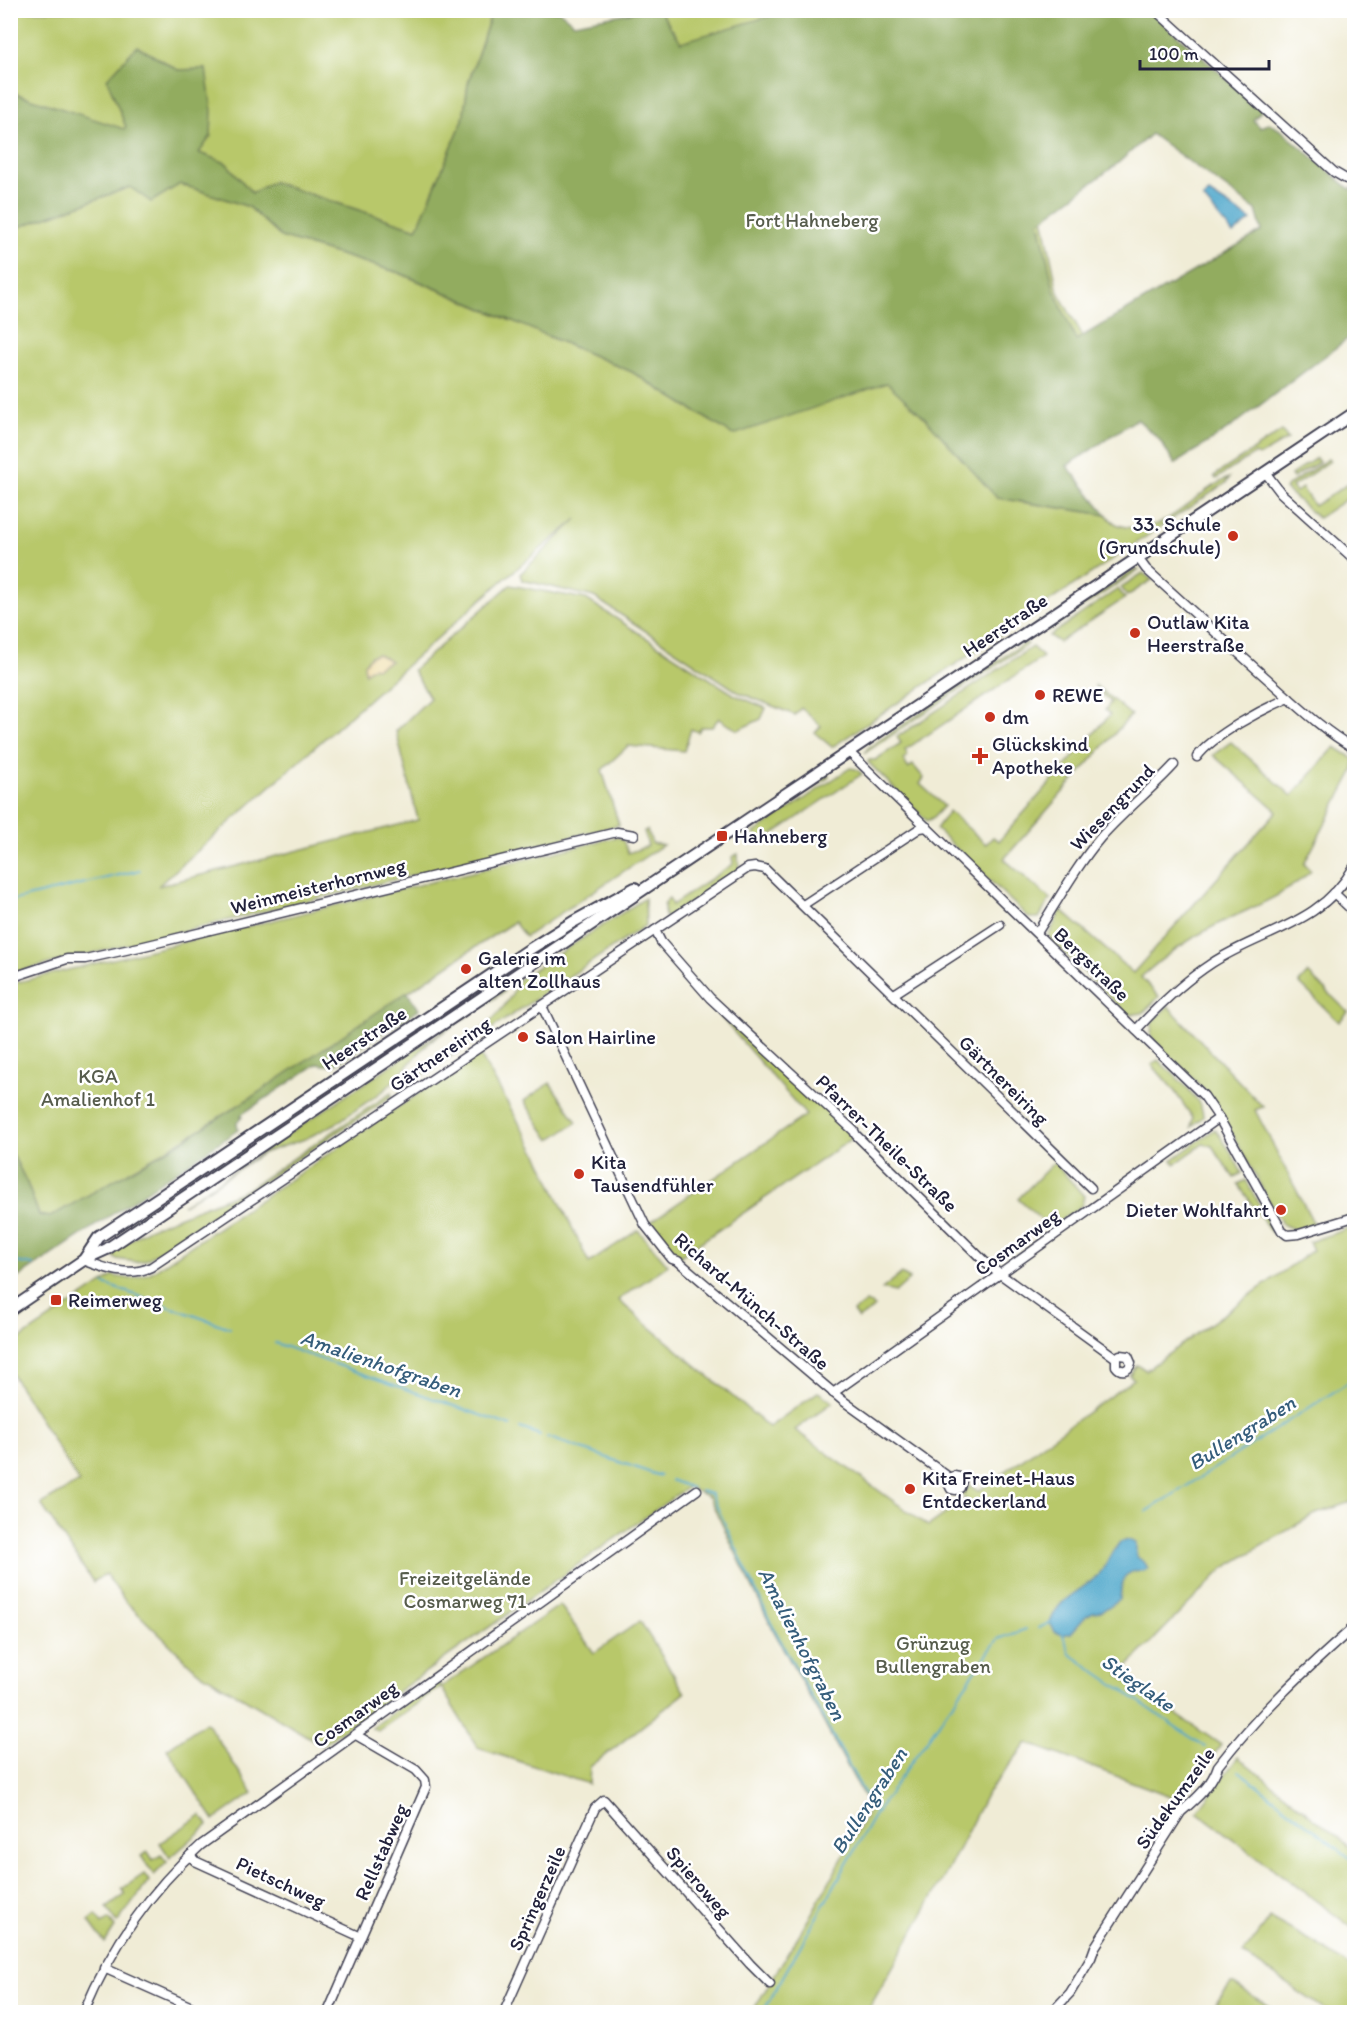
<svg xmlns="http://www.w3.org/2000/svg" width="1365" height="2023" font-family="Itim,sans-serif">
  <rect width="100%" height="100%" fill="#fff"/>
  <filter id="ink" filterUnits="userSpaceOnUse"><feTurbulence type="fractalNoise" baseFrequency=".0167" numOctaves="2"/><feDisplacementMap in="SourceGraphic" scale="12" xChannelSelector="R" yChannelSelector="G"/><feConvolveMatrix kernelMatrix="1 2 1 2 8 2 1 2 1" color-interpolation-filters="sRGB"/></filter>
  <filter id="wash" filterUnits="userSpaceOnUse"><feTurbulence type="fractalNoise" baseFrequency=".008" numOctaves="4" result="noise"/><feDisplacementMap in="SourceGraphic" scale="24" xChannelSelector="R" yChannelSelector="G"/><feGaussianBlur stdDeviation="1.35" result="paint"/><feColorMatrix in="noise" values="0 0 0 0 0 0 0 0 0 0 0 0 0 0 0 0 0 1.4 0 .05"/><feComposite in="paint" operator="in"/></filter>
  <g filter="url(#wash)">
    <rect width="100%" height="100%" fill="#f0ecd6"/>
    <g fill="#b8c86b" stroke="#6d7553" stroke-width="1.5" fill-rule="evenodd">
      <path d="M10,11H492L468,84L463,120L417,229L273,182L252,193L226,163L199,153L206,69L178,70L107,79L126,127L124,130L11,92Z"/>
      <path d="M631,11H1032L1042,213L1058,292L1085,340L1019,502L1107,515C1112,523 1117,525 1126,527C1167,536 1195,490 1229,478L1226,483L832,747L815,733L821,726L801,708L795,715L738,692L594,597L522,580L520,574L577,519L502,581L158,886L418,820L396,731L430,698L413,670L510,585L586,599L735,695L766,708L761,719L738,730L725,723L719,718L712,727H701L698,732L691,729L684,751L628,746L602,770L619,825L11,973V230L130,187L151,201L180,184L249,207L281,237L399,273L511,321L587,36ZM542,334L693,392L712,422L632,372Z"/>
      <path d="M1282,431L1288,439L1259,456L1254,454L1216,479L1214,476Z"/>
      <path d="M1316,458L1319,462L1293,478L1291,475Z"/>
      <path d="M1328,459L1330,461L1292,487L1296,492L1302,488L1314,506L1354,480V494L1318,518L1285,489L1287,486Z"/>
      <path d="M1134,570H1138L1047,631L1046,629Z"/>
      <path d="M1143,573L1152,580L1127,596L1121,587Z"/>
      <path d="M1118,589L1125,598L1059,642L1049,636Z"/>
      <path d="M1026,642L1028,644L865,753L868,748Z"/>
      <path d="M1032,647L1043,657L905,750L908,756L903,759L908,768L913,765L924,778L920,784L944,806L934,817L927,821L868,762L869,760H875L901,743L897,737Z"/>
      <path d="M1095,685L1131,715L1004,859L1050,899L1039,918H1029L936,829L949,811L986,844L993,837L999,841L1110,715L1105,710L1111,702L1096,689Z"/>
      <path d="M1231,742L1292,796L1335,747L1354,759V770L1304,864L1311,871C1282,898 1252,907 1218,924C1190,938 1164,956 1141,977L1159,997L1143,1013L1128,1015L1048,937L1061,910L1133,973L1277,811L1213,755Z"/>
      <path d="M850,768L856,769L862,774L760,843L754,833Z"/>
      <path d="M828,775L829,777L743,835L734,840Z"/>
      <path d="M647,830L652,843L663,845L525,937L514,922C447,965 382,1010 316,1055C233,1111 146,1162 60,1213L50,1217L39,1215L27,1183L11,1151L10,984L617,837L623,840L628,853L648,846L644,831Z"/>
      <path d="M738,854L739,870L667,918L665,917C664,910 662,904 669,898L672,905L733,864L732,857Z"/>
      <path d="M645,898L646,925L403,1088V1085C443,1058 502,1027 519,979Z"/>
      <path d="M1308,973L1348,1012L1339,1022L1299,983Z"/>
      <path d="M503,990L504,992L430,1041L386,1089L335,1124L305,1139L263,1153L183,1205Z"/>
      <path d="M699,992L819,1106H823L853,1134V1138L679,1257H675L648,1226L649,1223L806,1115Z"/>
      <path d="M1168,1006L1263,1107L1255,1110L1314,1224L1295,1230L1282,1224L1218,1108L1207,1093L1151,1037L1152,1022Z"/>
      <path d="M479,1053L538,1156L589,1263L638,1230L668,1265L618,1300L769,1427L818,1392L833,1402L795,1430L928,1526L966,1499L961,1495L967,1490L969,1485L978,1491L1134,1379L1129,1375L1137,1365L1146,1370L1313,1250L1309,1242L1352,1227L1354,1232V1501L1313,1515L1223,1569L1119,1675L1221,1745L1181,1800L1027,1743L986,1795L948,1870L867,2012H752L808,1920L870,1808L770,1624L709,1497L688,1487L322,1745L196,1670L125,1601L106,1574L93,1582L41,1504L79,1482L11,1373V1345L113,1276L132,1279L152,1272Z"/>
      <path d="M1158,1060C1171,1073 1204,1098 1203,1117L1191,1127L1193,1118L1173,1089L1152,1065Z"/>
      <path d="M550,1083L577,1122L550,1140L524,1101Z"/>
      <path d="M391,1093L392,1096L146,1260L136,1262L116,1259L111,1252L148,1229L246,1190Z"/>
      <path d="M1215,1129L1229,1149L1242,1173L1234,1178L1212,1146L1203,1144L1175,1164L1172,1160Z"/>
      <path d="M1054,1162L1084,1196L1082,1205L1053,1226L1049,1227L1018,1199Z"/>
      <path d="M1246,1180L1272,1228L1271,1232L1238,1184Z"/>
      <path d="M80,1273V1277L11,1325V1321Z"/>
      <path d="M901,1274L910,1279L895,1292L882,1289Z"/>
      <path d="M866,1302L875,1307L858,1319L853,1312Z"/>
      <path d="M560,1605L594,1653L640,1621L685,1693L590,1767L589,1784L478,1748L441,1687L378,1731L372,1728L437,1679L441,1687Z"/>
      <path d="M206,1722L253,1793L214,1820L167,1749Z"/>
      <path d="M1238,1757L1354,1850V1929L1197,1812Z"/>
      <path d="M201,1815L208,1825L170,1858L160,1843Z"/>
      <path d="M148,1852L153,1860L161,1855L167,1862L154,1875L141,1856Z"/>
      <path d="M144,1874L149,1881L117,1923L107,1908L126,1894L122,1889Z"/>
      <path d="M96,1915L102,1924L109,1919L115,1927L105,1943L89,1921Z"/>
      <path d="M1270,1918L1315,1943L1354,1970V2012H1329L1243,1954Z"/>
      <path d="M1231,1984H1234L1278,2012H1209Z"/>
    </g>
    <g fill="#92ac5f" stroke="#5a674d" stroke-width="1.5" fill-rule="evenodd">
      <path d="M492,11H559L574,23L640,11H660L681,42L774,15L775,11H1150L1262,110L1253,120L1261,128L1269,123L1282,131L1350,189L1354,187V334L1230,428L1175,464L1159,439L1137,419L1067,466L1107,515L997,498L924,417L887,383L733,435L632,372L400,273L281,237L249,207L180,184L151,202L130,187L11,230V92L124,129L126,127L107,79L137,46L178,70L206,69L212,111L211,136L199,153L226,163L252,193L272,182L417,229L463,120L468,84ZM1151,134L1256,210L1262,231L1076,340L1054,290L1039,222L1117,164Z"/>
      <path d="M407,992L419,1009L333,1066L317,1064L241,1115L242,1117L237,1122L238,1130L11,1282V1151L27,1183L39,1215L50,1217L174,1146L253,1096Z"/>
    </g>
    <path fill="#eeda9e" stroke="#887e6c" stroke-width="1.5" d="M377,654L391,661L376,668L373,667L365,673L364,664L371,656Z"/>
    <g fill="#4ca6ca" stroke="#376482" stroke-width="1.5">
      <path d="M1209,193L1251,220L1233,234L1203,198Z"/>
      <path d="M1129,1540L1136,1543V1556L1145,1563L1148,1568L1144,1571C1124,1568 1121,1583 1120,1599L1102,1611L1093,1612L1086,1616L1071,1633L1063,1635L1055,1632L1050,1623C1059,1597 1077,1594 1096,1577C1107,1567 1111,1553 1120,1542Z"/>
    </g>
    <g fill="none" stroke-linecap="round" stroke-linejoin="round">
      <g stroke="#4ca6ca" stroke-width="2">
        <path d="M10,901L140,870"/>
        <path d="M10,1261L33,1265"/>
        <path d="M104,1284L230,1328"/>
        <path d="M275,1343L511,1426"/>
        <path d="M520,1428L540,1435"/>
        <path d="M547,1437L660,1476"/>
        <path d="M671,1480L692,1488"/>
        <path d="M701,1491L711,1494L771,1623L875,1813"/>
        <path d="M1146,1512L1354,1379"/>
        <path d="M1038,1628L1050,1623"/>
        <path d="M1063,1635L1070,1654L1205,1747"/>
        <path d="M1239,1771L1354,1861"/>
        <path d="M763,2012L875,1814L998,1639L1026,1629"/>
      </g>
    </g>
  </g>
  <g filter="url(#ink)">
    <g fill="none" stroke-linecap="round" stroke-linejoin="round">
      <g stroke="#414052" stroke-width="11">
        <g id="minor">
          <path d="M1155,10L1334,172L1346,179H1354"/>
          <path d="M1265,472L1281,493L1354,559"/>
          <path d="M1138,558L1146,569C1188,607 1229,645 1272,683C1298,706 1324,731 1354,748"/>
          <path d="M849,752L1204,1096L1219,1118L1282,1231L1287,1235L1299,1234L1354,1217"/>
          <path d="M1197,757C1213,735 1263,709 1289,698"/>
          <path d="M1334,893L1354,912"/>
          <path d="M803,905L920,828L927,827"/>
          <path d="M655,930L661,942L710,998L854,1131L856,1135L989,1266L1116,1358L1120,1355L1128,1356L1131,1363C1129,1371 1121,1373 1116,1366V1358"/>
          <path d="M1037,933C1058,900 1076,867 1101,837C1124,811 1151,790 1174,765"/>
          <path d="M10,978L67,959H85L144,946L617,832L634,835"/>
          <path d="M894,994L1000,925"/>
          <path d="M542,1006L645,1225L672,1259L678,1261L842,1400L950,1478L954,1476L959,1477L962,1481L960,1488L956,1490L951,1489L948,1483L950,1478"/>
          <path d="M1136,1030C1159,1005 1183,982 1212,963C1263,930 1321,925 1354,867"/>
          <path d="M83,1260C104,1268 129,1278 151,1267L748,868L755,867L765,869L1091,1188"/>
          <path d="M833,1393L1219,1118"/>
          <path d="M190,1855L195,1861L361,1937"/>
          <path d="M104,1968L203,2012"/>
          <path d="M84,2012C111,1948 148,1892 201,1845L697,1490"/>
          <path d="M328,2012L426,1787L425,1780L416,1770L356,1735"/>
          <path d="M504,2012L595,1808L604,1800L750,1964L770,1984"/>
          <path d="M1052,2012L1070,1993L1091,1958L1095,1947L1181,1812C1196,1799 1212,1785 1218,1766C1258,1714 1305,1670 1354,1627"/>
        </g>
      </g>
      <g stroke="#414052" stroke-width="14">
        <g id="major">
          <path d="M85,1258L99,1237L146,1206L530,949L573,922L635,888"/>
          <path d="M10,1310L85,1259L107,1249L1354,413"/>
        </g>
      </g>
      <use href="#minor" stroke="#fff" stroke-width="8"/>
      <use href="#major" stroke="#fff" stroke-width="10"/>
    </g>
  </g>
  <g fill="#c8321e" stroke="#fff" stroke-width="2">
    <circle cx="1233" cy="536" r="6"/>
    <circle cx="1135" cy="633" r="6"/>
    <circle cx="1040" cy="695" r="6"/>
    <circle cx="990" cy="717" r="6"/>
    <path d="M977 747h6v6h6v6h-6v6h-6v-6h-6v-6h6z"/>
    <rect x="716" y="830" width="12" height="12" rx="3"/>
    <circle cx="466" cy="969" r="6"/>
    <circle cx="523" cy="1037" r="6"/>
    <circle cx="579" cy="1174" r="6"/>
    <circle cx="1281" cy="1210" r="6"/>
    <rect x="50" y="1294" width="12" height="12" rx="3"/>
    <circle cx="910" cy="1489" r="6"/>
  </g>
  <g text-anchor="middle" stroke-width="5" stroke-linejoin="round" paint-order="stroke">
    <g font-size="20" fill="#565c4c" stroke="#fff">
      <text x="812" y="227">Fort Hahneberg</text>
      <text x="98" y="1083">KGA<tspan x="98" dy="23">Amalienhof 1</tspan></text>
      <text x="465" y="1585">Freizeitgelände<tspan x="465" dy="23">Cosmarweg 71</tspan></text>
      <text x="933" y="1650">Grünzug<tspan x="933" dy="23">Bullengraben</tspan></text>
    </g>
    <g font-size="20" fill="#22223b" stroke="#fff" text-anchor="start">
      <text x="1221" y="531" text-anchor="end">33. Schule<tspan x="1221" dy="23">(Grundschule)</tspan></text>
      <text x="1147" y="629">Outlaw Kita<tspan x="1147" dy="23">Heerstraße</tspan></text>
      <text x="1052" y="702">REWE</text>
      <text x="1002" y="724">dm</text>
      <text x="992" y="751">Glückskind<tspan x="992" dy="23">Apotheke</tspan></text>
      <text x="734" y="843">Hahneberg</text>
      <text x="478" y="965">Galerie im<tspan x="478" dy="23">alten Zollhaus</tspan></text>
      <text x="535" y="1044">Salon Hairline</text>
      <text x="591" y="1169">Kita<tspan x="591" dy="23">Tausendfühler</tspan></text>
      <text x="1269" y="1217" text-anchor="end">Dieter Wohlfahrt</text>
      <text x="68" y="1307">Reimerweg</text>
      <text x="922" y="1485">Kita Freinet-Haus<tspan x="922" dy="23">Entdeckerland</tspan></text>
    </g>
    <g font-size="20" fill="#22223b" stroke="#fff">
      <text transform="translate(1005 625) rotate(-34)" y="7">Heerstraße</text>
      <text transform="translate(1112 807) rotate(-46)" y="7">Wiesengrund</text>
      <text transform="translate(318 886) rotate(-14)" y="7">Weinmeisterhornweg</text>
      <text transform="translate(1092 964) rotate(44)" y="7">Bergstraße</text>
      <text transform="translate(364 1038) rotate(-34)" y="7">Heerstraße</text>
      <text transform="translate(440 1054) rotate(-34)" y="7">Gärtnereiring</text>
      <text transform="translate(1004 1080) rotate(45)" y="7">Gärtnereiring</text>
      <text transform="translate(887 1143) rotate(44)" y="7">Pfarrer-Theile-Straße</text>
      <text transform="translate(1017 1242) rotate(-36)" y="7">Cosmarweg</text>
      <text transform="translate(752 1301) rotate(41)" y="7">Richard-Münch-Straße</text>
      <text transform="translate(355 1714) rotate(-36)" y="7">Cosmarweg</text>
      <text transform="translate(1175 1798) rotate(-54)" y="7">Südekumzeile</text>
      <text transform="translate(381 1852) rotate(-66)" y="7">Rellstabweg</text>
      <text transform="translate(281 1882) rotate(25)" y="7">Pietschweg</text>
      <text transform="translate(699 1882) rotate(49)" y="7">Spieroweg</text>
      <text transform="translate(537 1898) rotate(-66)" y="7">Springerzeile</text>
    </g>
    <g font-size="21" font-style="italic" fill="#355d7b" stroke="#fff">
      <text transform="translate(381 1364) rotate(19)" y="7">Amalienhofgraben</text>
      <text transform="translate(1242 1433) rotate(-32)" y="7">Bullengraben</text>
      <text transform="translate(802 1644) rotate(63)" y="7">Amalienhofgraben</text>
      <text transform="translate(1138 1683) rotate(35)" y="7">Stieglake</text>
      <text transform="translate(869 1801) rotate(-57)" y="7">Bullengraben</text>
    </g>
  </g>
  <rect width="1365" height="2023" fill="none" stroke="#fff" stroke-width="36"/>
  <path d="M1140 60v9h129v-9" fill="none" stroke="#22223b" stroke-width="3"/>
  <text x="1149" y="60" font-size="18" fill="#22223b" stroke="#ffffff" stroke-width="4.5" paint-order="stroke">100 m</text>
</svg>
